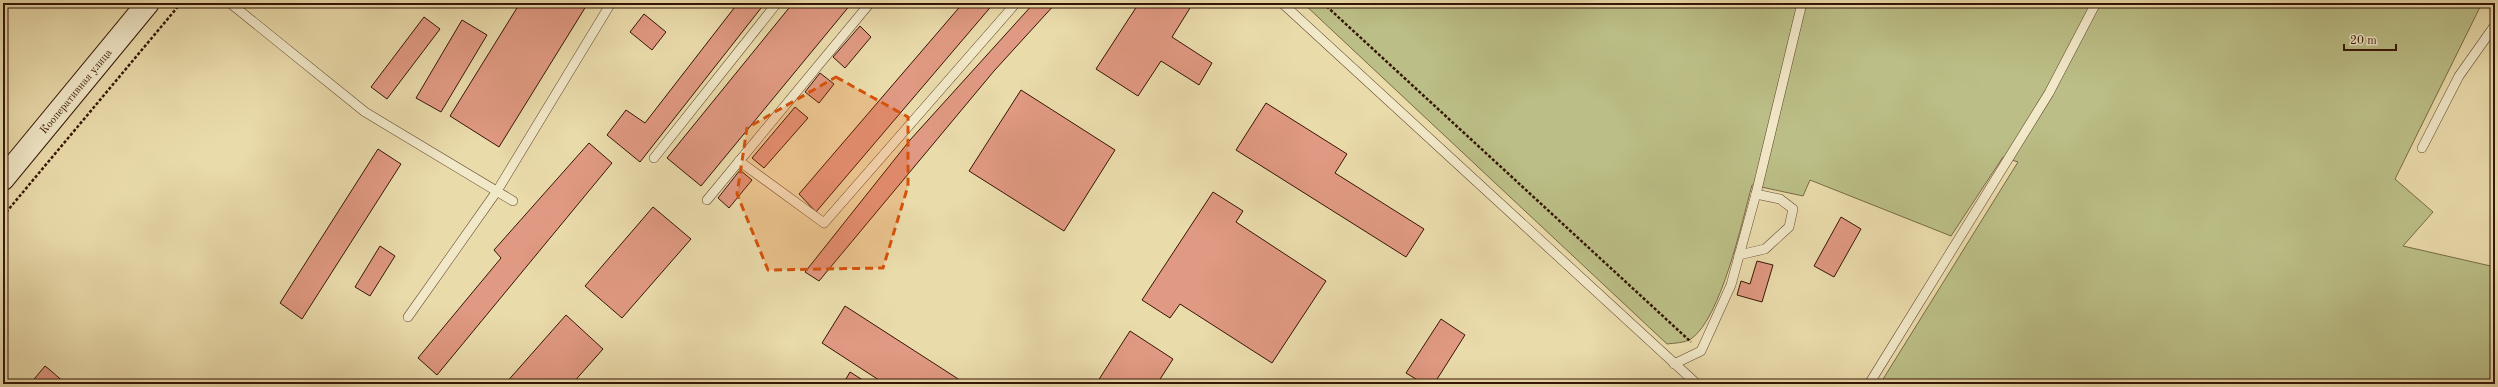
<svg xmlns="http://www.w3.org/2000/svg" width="2498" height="387" font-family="'Old Standard TT',serif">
  <rect width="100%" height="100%" fill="#eadbab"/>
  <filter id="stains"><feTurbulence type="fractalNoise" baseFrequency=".005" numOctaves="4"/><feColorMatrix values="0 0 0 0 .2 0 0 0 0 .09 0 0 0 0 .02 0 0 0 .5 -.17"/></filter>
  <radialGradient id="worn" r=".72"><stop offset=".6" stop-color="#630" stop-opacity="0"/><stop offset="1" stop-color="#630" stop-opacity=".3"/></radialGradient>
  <path fill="#bbbe86" stroke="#786a45" d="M1303,3H2482L2395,179L2433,212L2403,246L2495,267V384H1880L2018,162L2003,157L1951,236L1810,180L1803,196L1752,185C1742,222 1721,318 1691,339C1685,343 1674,343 1667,344Z"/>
  <g fill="#e09982" stroke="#351504">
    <path d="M520,3H588L499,147L450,116Z"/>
    <path d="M738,3H765L640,162L607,135L626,110L645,123Z"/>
    <path d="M793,3L851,4L701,186L667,158Z"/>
    <path d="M963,3H994L816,212L799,194Z"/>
    <path d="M1034,3H1056L994,71L819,281L805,272L910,140Z"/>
    <path d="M1139,3H1183L1190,8L1172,37L1212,63L1199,85L1161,61L1138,96L1096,69Z"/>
    <path d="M644,14L666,32L652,50L630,32Z"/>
    <path d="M424,17L440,29L387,99L371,87Z"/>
    <path d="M462,20L487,35L441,112L416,98Z"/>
    <path d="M860,26L871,37L845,68L833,57Z"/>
    <path d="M820,73L834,84L819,103L805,92Z"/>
    <path d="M1021,90L1115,150L1064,231L969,171Z"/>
    <path d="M1266,103L1347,154L1335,173L1424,229L1406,257L1236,150Z"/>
    <path d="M795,107L808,118L764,168L752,158Z"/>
    <path d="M589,143L612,163L437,375L418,358L501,258L494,250Z"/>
    <path d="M378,149L401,164L302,319L280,303Z"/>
    <path d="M740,170L752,180L729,208L718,198Z"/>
    <path d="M1213,192L1243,211L1236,222L1326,281L1272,363L1180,304L1170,318L1142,300Z"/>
    <path d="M653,207L691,239L622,318L585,286Z"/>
    <path d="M1841,217L1861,229L1834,277L1814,266Z"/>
    <path d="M380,246L395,256L370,296L355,287Z"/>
    <path d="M1757,261L1773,265L1762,302L1737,295L1741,281L1750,284Z"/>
    <path d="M845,306L966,384H885L822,343Z"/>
    <path d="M566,315L603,349L572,384H505Z"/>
    <path d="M1441,319L1465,335L1434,384H1424L1406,373Z"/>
    <path d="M1130,331L1173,359L1157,384H1096Z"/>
    <path d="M45,366L50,370L66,384H30Z"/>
    <path d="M850,372L869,384H843Z"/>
  </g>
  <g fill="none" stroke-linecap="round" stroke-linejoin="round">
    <g stroke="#62462e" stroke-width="10">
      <g id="lane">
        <path d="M230,3L365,112L513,201"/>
        <path d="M1282,3L1697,384"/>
        <path d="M2422,148L2459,76L2495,25"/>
        <path d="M654,158L777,3"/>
        <path d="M739,161L824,223L1016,3"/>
        <path d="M707,200L870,3"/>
        <path d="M1739,255L1765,249L1789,227L1793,209L1780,199L1756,194"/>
        <path d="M408,317L497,191L611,3"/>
        <path d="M1674,364L1701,351L1731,285L1756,194L1802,3"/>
        <path d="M1869,384L2049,93L2096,3"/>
      </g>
    </g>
    <g stroke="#351504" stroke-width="24">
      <g id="secondary">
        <path id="s1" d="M3,179L148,3"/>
      </g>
    </g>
    <g stroke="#351504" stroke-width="2.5" stroke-dasharray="3 2" stroke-linecap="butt">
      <path d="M1323,3L1691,342"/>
      <path d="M3,216L181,3"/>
    </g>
    <use href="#lane" stroke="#f1e8c8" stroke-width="9"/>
    <use href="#secondary" stroke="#f1e8c8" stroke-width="22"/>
  </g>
  <path fill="#d6520b" fill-opacity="0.2" stroke="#d6520b" stroke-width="3" stroke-dasharray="8 5" stroke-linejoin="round" d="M836,77L908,117V186L883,268L768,270L737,194L747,128Z"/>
  <g text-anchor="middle" stroke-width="4" stroke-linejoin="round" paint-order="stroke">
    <g font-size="11" fill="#351504" stroke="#f1e8c8">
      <text dy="4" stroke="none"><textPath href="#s1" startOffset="114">Кооперативная улица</textPath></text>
    </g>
  </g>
  <rect width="2498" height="387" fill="none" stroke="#eadbab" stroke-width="16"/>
  <rect x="4" y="4" width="2490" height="379" fill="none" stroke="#351504" stroke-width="2"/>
  <rect x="8" y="8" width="2482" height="371" fill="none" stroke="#351504"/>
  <path d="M2344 44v6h52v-6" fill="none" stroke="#351504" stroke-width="2"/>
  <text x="2350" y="44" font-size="12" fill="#351504" stroke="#f1e8c8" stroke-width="3" paint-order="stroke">20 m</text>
  <rect width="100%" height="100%" filter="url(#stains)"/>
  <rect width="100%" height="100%" fill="url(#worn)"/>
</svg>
